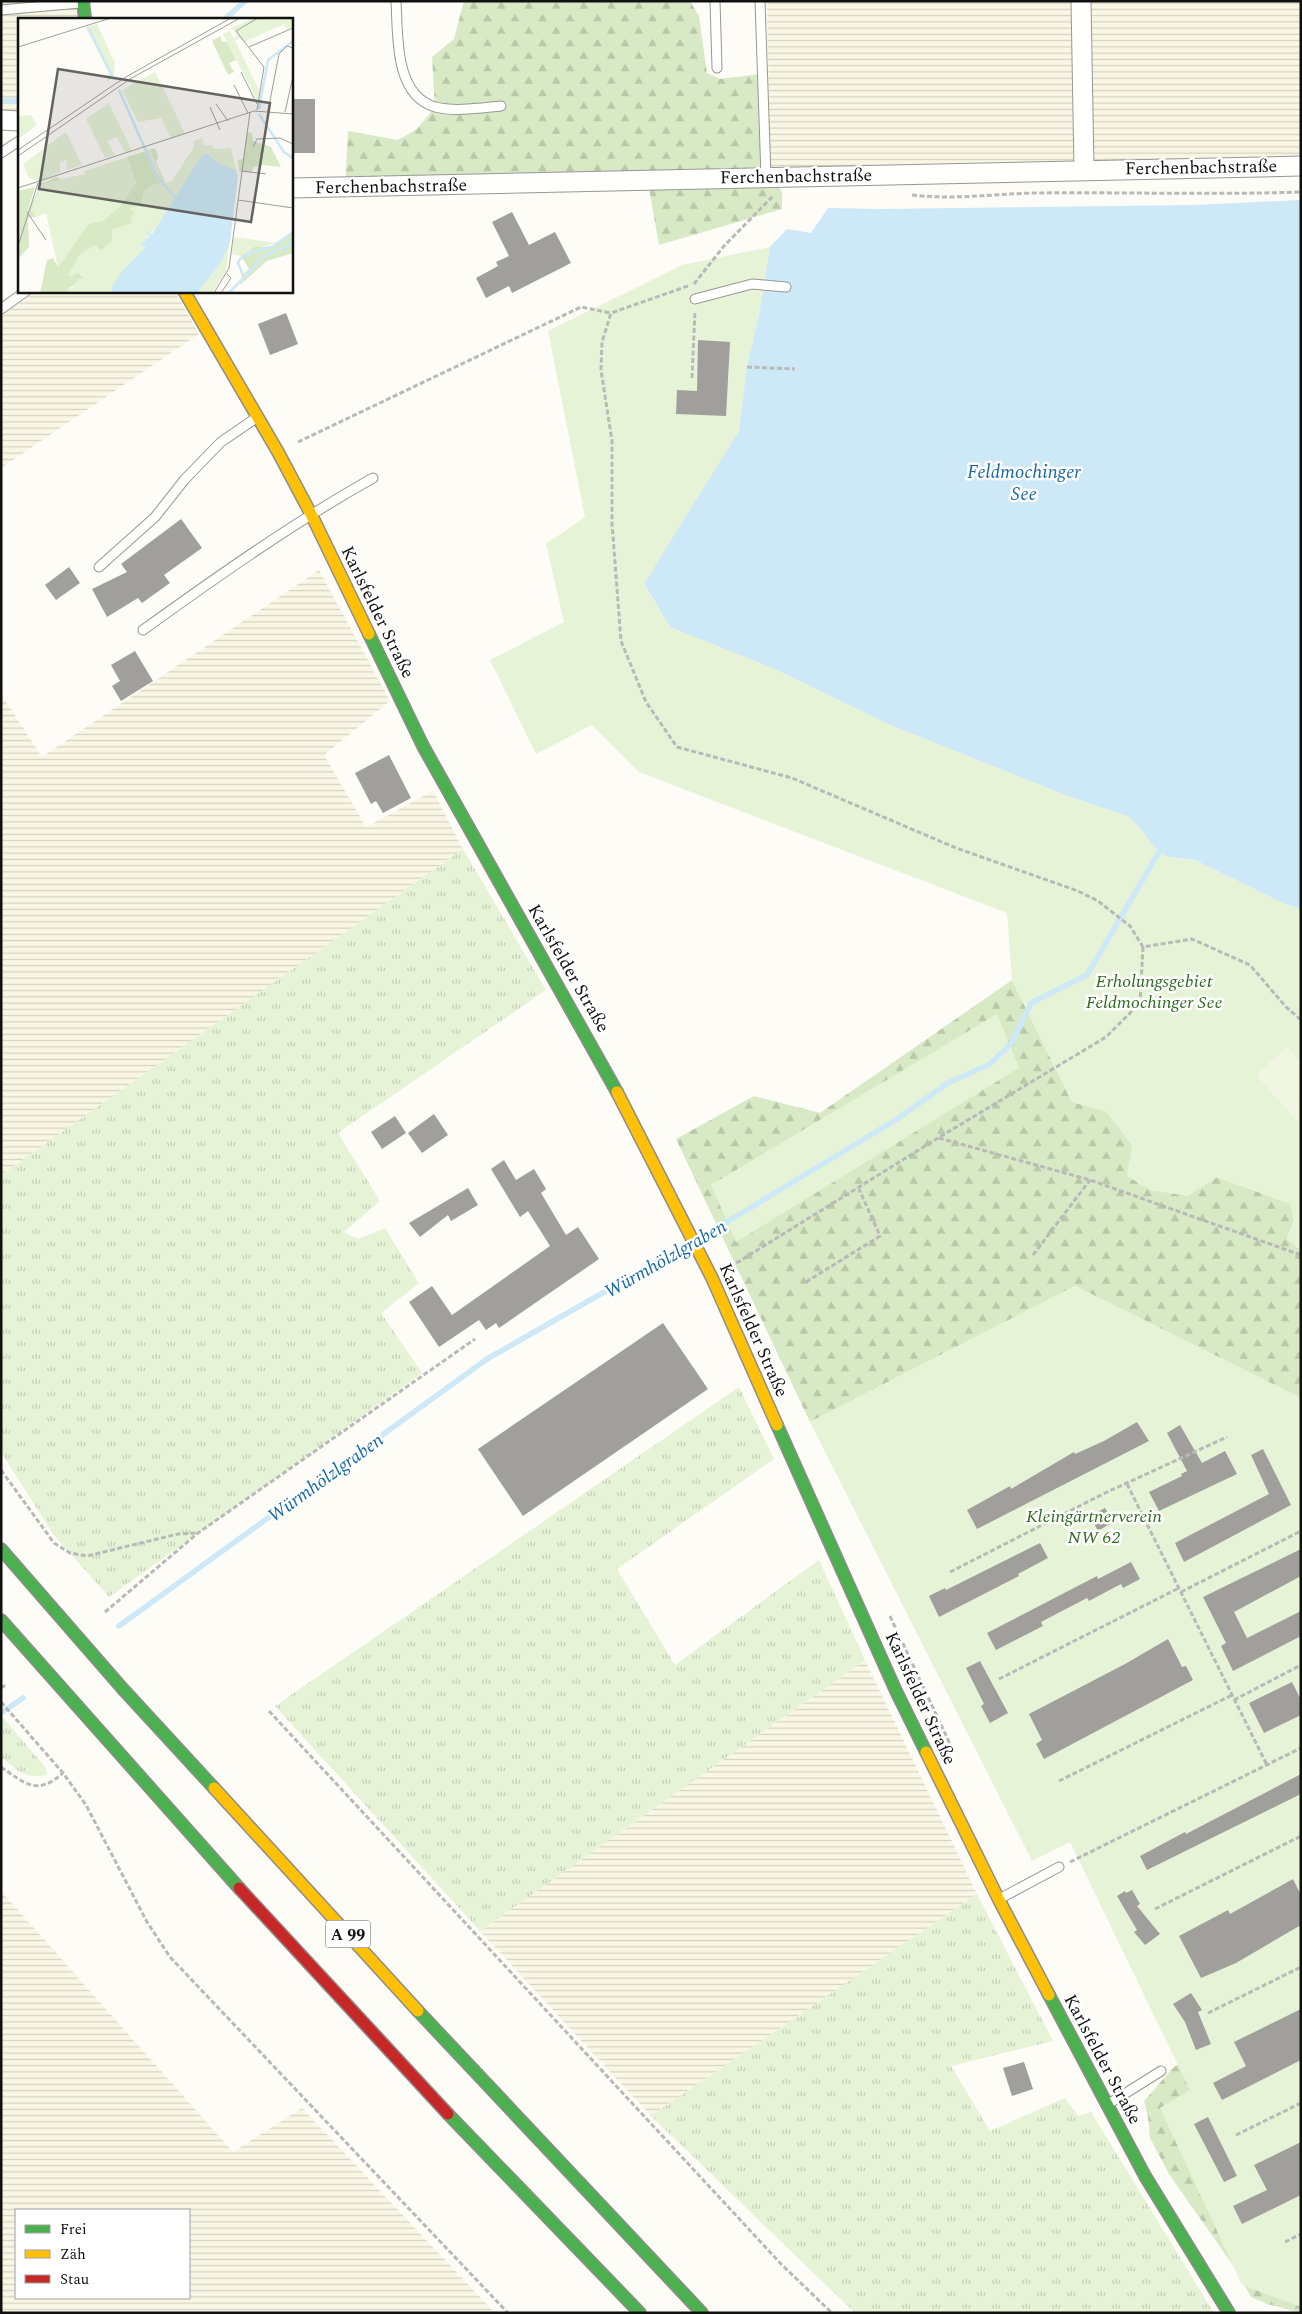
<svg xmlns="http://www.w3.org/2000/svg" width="1302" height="2314" font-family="Spectral,serif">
  <defs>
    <pattern id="farmland-rules" width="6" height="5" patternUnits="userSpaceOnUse" patternTransform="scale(1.25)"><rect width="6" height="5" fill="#f9f7e4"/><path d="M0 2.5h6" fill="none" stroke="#d4d3c3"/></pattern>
    <pattern id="grass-tufts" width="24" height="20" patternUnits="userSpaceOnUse" patternTransform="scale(1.25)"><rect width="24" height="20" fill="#e7f3d7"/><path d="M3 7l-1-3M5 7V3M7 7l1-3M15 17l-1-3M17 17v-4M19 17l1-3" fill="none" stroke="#c5cfb8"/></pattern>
    <pattern id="forest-firs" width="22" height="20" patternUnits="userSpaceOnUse" patternTransform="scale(1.25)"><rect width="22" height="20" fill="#d8eac5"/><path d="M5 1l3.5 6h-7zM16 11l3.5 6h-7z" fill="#b8c8a8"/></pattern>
  </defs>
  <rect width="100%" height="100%" fill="#fdfcf7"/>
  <g fill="url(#farmland-rules)" fill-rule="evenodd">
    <path d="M1,1H82L84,19H19V124H1Z"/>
    <path d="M767,1H1301V158L770,169Z"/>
    <path d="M36,291H175L199,334L1,468V317Z"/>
    <path d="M319,570L390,701L324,755L366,827L433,791L463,849L1,1175V694L42,757Z"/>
    <path d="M865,1660L977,1894L651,2116L480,1931Z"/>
    <path d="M1,1891L233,2152L302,2108L495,2313H1ZM189,2210V2298H16V2210Z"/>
  </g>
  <g fill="url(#grass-tufts)">
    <path d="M463,849L546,990L338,1133L380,1201L344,1232L358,1239L385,1228L419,1283L381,1313L422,1373L109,1597L53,1534L1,1452V1175Z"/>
    <path d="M739,1387L774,1459L617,1569L675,1665L819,1560L865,1660L480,1931L275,1706Z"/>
    <path d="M1,1715L46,1768L47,1775C24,1780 18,1770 1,1757Z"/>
    <path d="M977,1894L1053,2041L951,2066L990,2131L1065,2098L1078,2116L1091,2112L1214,2313H855L651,2116Z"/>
  </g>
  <g fill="url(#forest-firs)">
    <path d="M464,1H690L699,16L707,73L720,79L768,73L770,169L782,193V209L659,245L648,182L345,189L348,131L398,140L417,129L435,107L432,57L454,39Z"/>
    <path d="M1012,980L1072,1102L1106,1111L1132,1145L1187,1196L1217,1177L1291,1204L1294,1220L1287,1239L1301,1250V1398L1075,1286L810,1422L676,1139L754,1096L820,1113Z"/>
    <path d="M1183,2060L1301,2279V2313L1267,2304L1251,2297L1232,2264L1169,2174L1150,2138L1148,2117L1144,2101L1172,2069Z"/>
  </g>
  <g fill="#e7f3d7">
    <path d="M770,247L759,315L747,367L739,431L644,585L670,627L775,669L888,724L1068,796L1130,817L1159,852L1169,857L1195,860L1285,904L1301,909V1250L1287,1239L1294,1220L1291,1204L1217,1177L1187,1196L1150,1190L1127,1176L1132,1145L1106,1111L1072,1102L1012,980L1007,913L639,772L592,725L536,754L490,660L564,622L546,544L585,517L548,331L682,265Z"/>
    <path d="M997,1014L1019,1068L736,1242L711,1185Z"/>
    <path d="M1075,1286L1301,1398V2307L1242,2285L1160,2108L1190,2090L1070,1842L1032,1861L810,1422Z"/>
  </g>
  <path fill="#f0f6e1" d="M1287,1047L1301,1062L1299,1123L1256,1075Z"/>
  <path fill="#cde8f7" d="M1301,200V909L1285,904L1195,860L1169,857L1159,852L1130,817L1068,796L888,724L775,669L670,627L644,584L739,431L747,367L759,315L770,247L787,229L811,233L828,208L879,209L1195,205Z"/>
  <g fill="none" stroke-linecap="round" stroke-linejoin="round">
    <g stroke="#cde8f7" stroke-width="5.5">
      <path d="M225,19L245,1"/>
      <path d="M1,101H19"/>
      <path d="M699,1239L897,1119L948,1083L990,1064L1011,1044L1031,1003L1087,975L1159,852"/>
      <path d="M119,1626L487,1359L688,1244"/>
      <path d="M1,1713L23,1698"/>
    </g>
  </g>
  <g fill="#a19f9c">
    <rect x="291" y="99" width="24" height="54"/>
    <path d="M512,212L529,245L555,232L571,263L512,293L509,286L486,298L476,278L498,266L496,262L509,256L492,222Z"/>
    <path d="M286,313L298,344L270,355L258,324Z"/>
    <path d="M698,340L730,342L726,416L676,414L677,390L697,391Z"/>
    <path d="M181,519L202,548L164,575L170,583L142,603L138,598L107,617L92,589L127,572L121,564Z"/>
    <path d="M69,567L80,583L56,600L45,585Z"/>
    <path d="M135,651L153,681L121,701L112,686L120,681L111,665Z"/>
    <path d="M389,755L411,798L383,813L376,801L371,804L355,773Z"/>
    <path d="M434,1114L448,1135L422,1153L408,1133Z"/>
    <path d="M395,1116L406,1133L382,1149L371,1132Z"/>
    <path d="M504,1160L516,1180L534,1169L546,1189L541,1193L566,1235L578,1227L599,1259L499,1328L496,1323L486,1330L479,1320L439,1347L409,1302L432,1286L452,1315L550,1246L528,1211L520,1217L491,1169Z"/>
    <path d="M468,1188L478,1205L451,1221L448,1215L420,1237L409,1223Z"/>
    <path d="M663,1323L708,1389L523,1516L478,1449Z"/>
    <path d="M1137,1422L1149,1441L977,1529L967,1510L1010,1486L1011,1489L1074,1452L1075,1454L1104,1441Z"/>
    <path d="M1180,1425L1202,1463L1225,1451L1237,1474L1159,1511L1149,1492L1182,1476L1181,1474L1187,1471L1167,1433Z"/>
    <path d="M1263,1449L1291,1505L1184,1562L1175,1543L1269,1494L1251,1455Z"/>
    <path d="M1105,1508L1113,1522L1098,1531L1090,1516Z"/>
    <path d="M1040,1543L1048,1558L1018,1574L1019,1576L939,1617L929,1596L945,1588L946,1590Z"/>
    <path d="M1301,1549V1576L1234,1612L1247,1638L1301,1611V1636L1233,1671L1221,1646L1226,1643L1203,1597Z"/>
    <path d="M1131,1562L1140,1579L1123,1588L1121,1584L1089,1601L1087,1598L1041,1622L1043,1626L996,1650L987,1633L1097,1576L1098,1579Z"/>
    <path d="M1168,1639L1182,1667L1186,1666L1193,1680L1044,1759L1036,1744L1042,1740L1029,1714L1125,1664Z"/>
    <path d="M980,1661L1008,1713L990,1723L981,1706L984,1704L966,1668Z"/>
    <path d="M1292,1682L1301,1700V1715L1264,1733L1249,1703Z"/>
    <path d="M1301,1774V1794L1147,1870L1140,1856L1185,1832L1186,1834Z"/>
    <path d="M1293,1879L1301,1895V1925L1236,1963L1201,1978L1179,1936L1228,1910L1230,1914Z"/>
    <path d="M1132,1890L1140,1904L1137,1906L1160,1934L1145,1945L1134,1932L1137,1930L1117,1896L1125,1891L1126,1893Z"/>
    <path d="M1191,1993L1202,2010L1198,2012L1211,2044L1196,2050L1185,2022L1173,2004Z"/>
    <path d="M1301,2009V2060L1222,2100L1213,2083L1246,2066L1234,2042Z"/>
    <path d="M1024,2062L1033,2089L1012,2096L1003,2068Z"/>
    <path d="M1208,2117L1237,2176L1224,2182L1194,2124Z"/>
    <path d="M1301,2142V2195L1242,2224L1233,2206L1267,2190L1254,2165Z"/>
  </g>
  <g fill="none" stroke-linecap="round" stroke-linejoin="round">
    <g stroke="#979795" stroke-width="11">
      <g id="lane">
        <path d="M396,1C398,35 394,95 435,107C456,112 480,108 501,106"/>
        <path d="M715,1L717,68"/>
        <path d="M760,1L766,177"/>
        <path d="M1,10L80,3"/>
        <path d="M1,153L19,141"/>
        <path d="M695,299L752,284L786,287"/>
        <path d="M1,309L26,291"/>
        <path d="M99,567L155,517L185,479L221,442L256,418"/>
        <path d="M143,630C218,576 293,523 373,478"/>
        <path d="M1001,1898L1059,1867"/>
        <path d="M1110,2103L1161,2071"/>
      </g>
    </g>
    <g stroke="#979795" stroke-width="21">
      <g id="street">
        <path d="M1081,1L1084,169"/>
        <path d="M1,120L19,121"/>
        <path d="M291,188L1301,166"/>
      </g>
    </g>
    <g stroke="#8e8d8b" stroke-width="14">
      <g id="fast">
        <path d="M83,1L85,19"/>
        <path d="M369,634L423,746L617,1092"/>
        <path d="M777,1425L896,1691L926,1752"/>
        <path d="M1,1549L122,1688L214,1788"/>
        <path d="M1,1620L239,1888"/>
        <path d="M1049,1995L1145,2176L1229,2313"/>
        <path d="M418,2011L702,2313"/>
        <path d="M448,2114L640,2313"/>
      </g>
    </g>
    <g stroke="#8e8d8b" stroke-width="14">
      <g id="slow">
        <path d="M184,291L278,452L312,516L369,634"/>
        <path d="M617,1092L712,1278L777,1425"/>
        <path d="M926,1752L999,1900L1049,1995"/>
        <path d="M214,1788L418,2011"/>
      </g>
    </g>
    <g stroke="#8e8d8b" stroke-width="14">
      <path id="jam" d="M239,1888L448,2114"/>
    </g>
    <g stroke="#b9b9b8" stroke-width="3" stroke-dasharray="5 2.5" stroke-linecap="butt">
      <path d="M912,195C955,200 991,194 1034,193C1123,192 1212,195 1301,192"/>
      <path d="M694,284L724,246L773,196"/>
      <path d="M688,286L611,313L602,342L601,370L612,441V523L621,641L646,702L677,747L792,778L956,848L1078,891L1098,901L1130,926L1143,947L1192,939L1250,965L1286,1007L1301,1020"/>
      <path d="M747,367L795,369"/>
      <path d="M692,378L695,311"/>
      <path d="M298,442L581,307L611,313"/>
      <path d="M939,1138L1090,1180L1301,1255"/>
      <path d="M1033,1255L1090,1180"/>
      <path d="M730,1267L938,1138L1106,1037L1140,1003L1143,947"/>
      <path d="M806,1282L880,1236L859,1189"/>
      <path d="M1,1470L54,1543L70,1553L87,1556L178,1534L197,1533"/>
      <path d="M1127,1484L1267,1765"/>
      <path d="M950,1572L1105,1493L1227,1437"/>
      <path d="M1181,1592L1301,1531"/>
      <path d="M105,1612L198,1533L475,1339"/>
      <path d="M890,1616L950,1744"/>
      <path d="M999,1679L1179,1588"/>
      <path d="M1,1688L7,1684"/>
      <path d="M1234,1700L1301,1665"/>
      <path d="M1,1702L63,1773L86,1805L147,1922L170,1957L508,2313"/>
      <path d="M269,1711L781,2264L832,2313"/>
      <path d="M1,1767C26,1784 37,1796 63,1773"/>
      <path d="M1059,1781L1232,1695"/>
      <path d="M1070,1862L1301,1748"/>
      <path d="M1155,1909L1301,1836"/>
      <path d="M1208,2013L1301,1967"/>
      <path d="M1236,2135L1301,2103"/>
      <path d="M1285,2242L1301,2234"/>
    </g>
    <use href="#lane" stroke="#fffffe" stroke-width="9"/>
    <use href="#street" stroke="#fffffe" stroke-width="19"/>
    <use href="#fast" stroke="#4caf50" stroke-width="11"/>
    <use href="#slow" stroke="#ffc107" stroke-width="11"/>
    <use href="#jam" stroke="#c62828" stroke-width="11"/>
  </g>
  <g text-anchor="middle" stroke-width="5" stroke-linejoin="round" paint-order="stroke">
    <rect fill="#fff" stroke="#585858" stroke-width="1" x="325.5" y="1920.5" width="45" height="27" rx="4"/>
    <g font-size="16" font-weight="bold" fill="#111">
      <text x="348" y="1940">A 99</text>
    </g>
    <g font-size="18" fill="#111" stroke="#fff">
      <text transform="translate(1201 167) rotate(-1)" y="6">Ferchenbachstraße</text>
      <text transform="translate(796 176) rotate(-1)" y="6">Ferchenbachstraße</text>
      <text transform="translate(391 186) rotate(-1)" y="6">Ferchenbachstraße</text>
      <text transform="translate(378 612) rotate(64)" y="6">Karlsfelder Straße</text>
      <text transform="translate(569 968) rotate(60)" y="6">Karlsfelder Straße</text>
      <text transform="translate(754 1330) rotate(66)" y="6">Karlsfelder Straße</text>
      <text transform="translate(921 1698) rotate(65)" y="6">Karlsfelder Straße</text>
      <text transform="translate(1103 2059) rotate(62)" y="6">Karlsfelder Straße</text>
    </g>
    <g font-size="18" font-style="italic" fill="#2f6b1f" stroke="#fff">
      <text x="1154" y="987">Erholungsgebiet<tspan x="1154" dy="21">Feldmochinger See</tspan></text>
      <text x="1094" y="1522">Kleingärtnerverein<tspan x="1094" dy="21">NW 62</tspan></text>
    </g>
    <g font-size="19" font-style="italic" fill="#1768a6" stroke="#fff">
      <text x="1024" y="478">Feldmochinger<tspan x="1024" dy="22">See</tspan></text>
      <text transform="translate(665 1258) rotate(-30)" y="7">Würmhölzlgraben</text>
      <text transform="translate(325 1477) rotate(-36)" y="7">Würmhölzlgraben</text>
    </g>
  </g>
  <g transform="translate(18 18)">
    <rect width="275" height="275" fill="#fdfcf7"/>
    <path d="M236,0H275V9L269,12L266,6L226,24L221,20L217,23L242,74L240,84L205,16L212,13L216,21L220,17L213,10ZM79,6L97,45L95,60L89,64L91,55L68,10ZM137,54L167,115L153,121L143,100L120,104L104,72ZM91,85L114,133L107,135L99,119L89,123L97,137L87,140L68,101ZM13,97L19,107L0,121V98ZM48,114L64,147L49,152L48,142L42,145V154L22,163L11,160L5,146ZM216,219L259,225L232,231L223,238L213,236Z" fill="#e7f3d7"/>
    <path d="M202,18L204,24H209L218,42L211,45L216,54L210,57L194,23ZM229,114L234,115L235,123L253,129L263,149L245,147L235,149L234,154H221L220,142L225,141ZM137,130L140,138L138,144L147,164L135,167L123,186L112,191L118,194L114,205L94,212V223L83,233L77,227L59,254L68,261L51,270L52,275H22L29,242L35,240L40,249L70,206L86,202L102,188L118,165L109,139ZM39,159L46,164L18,199H10L11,229L0,241V173L17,169L9,195L23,166ZM275,213V235L249,243L222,267L224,257L231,251L223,238L236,229L255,228Z" fill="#d8eac5"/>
    <path d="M184,120L186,128L194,127L196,131L213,130L218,152L201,146L189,136L184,137L144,202L118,233L124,227L128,229L105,253L93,270L94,275H52L49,272L58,267L59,261H67L59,254L54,259L50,257L62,236L77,227L83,233L94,223V212L114,205L113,198L118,194L112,191L123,186L126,173L135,167L153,164L176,129L175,123ZM133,133L144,162L139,163L127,134ZM109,139L118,165L102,188L86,202L70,206L40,250L28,195L18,199L13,192L24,166L67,156L66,153ZM212,220L208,253L194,275H179L202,246Z" fill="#e7f3d7"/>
    <path d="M189,135L201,146L218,152L220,158L212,224L202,246L179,275H94L93,270L105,252L128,229L124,227L116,232L132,218L126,212L134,216L136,213L184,137Z" fill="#cde8f7"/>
    <path fill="none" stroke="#cde8f7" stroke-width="2.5" d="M70,9L96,62M101,72L140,160L157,179M241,91L250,42L275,23M241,96L266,134L275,140M225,257L220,245L222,241L232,235L254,229L275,214M211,275L246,238L275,225"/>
    <path fill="none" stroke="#9f9e9b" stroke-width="1" d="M0,29L93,0M231,29L275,10M223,54L239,86M216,67L230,95M198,86L210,103M192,89L202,112M239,92L246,49L218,13L240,0M250,93L261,36L269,28L275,30M267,94L275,58M235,129L239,121L262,120L275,126M0,132L106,60L213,0M0,138L112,61L222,0M224,153L248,156M0,170L236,93L275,96M220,182L275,190M9,194L28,222M0,228L20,165M196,275L211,250L232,94M203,275L213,260L209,256"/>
    <path fill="#646362" fill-opacity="0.15" stroke="#646362" stroke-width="2.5" d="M40,51L252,85L233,204L21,171Z"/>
    <rect width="275" height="275" fill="none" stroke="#111" stroke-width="2.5"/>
  </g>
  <rect width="1302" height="2314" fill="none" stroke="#111111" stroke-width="5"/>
  <rect x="15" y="2209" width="175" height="90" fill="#ffffff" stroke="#a0a0a0"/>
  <rect x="25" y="2225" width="25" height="8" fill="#4caf50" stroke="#a0a0a0"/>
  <text x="60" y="2234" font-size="15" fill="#111111">Frei</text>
  <rect x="25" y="2250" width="25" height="8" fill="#ffc107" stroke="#a0a0a0"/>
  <text x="60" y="2259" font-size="15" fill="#111111">Zäh</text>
  <rect x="25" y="2275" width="25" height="8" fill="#c62828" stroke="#a0a0a0"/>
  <text x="60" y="2284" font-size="15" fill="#111111">Stau</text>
</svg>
